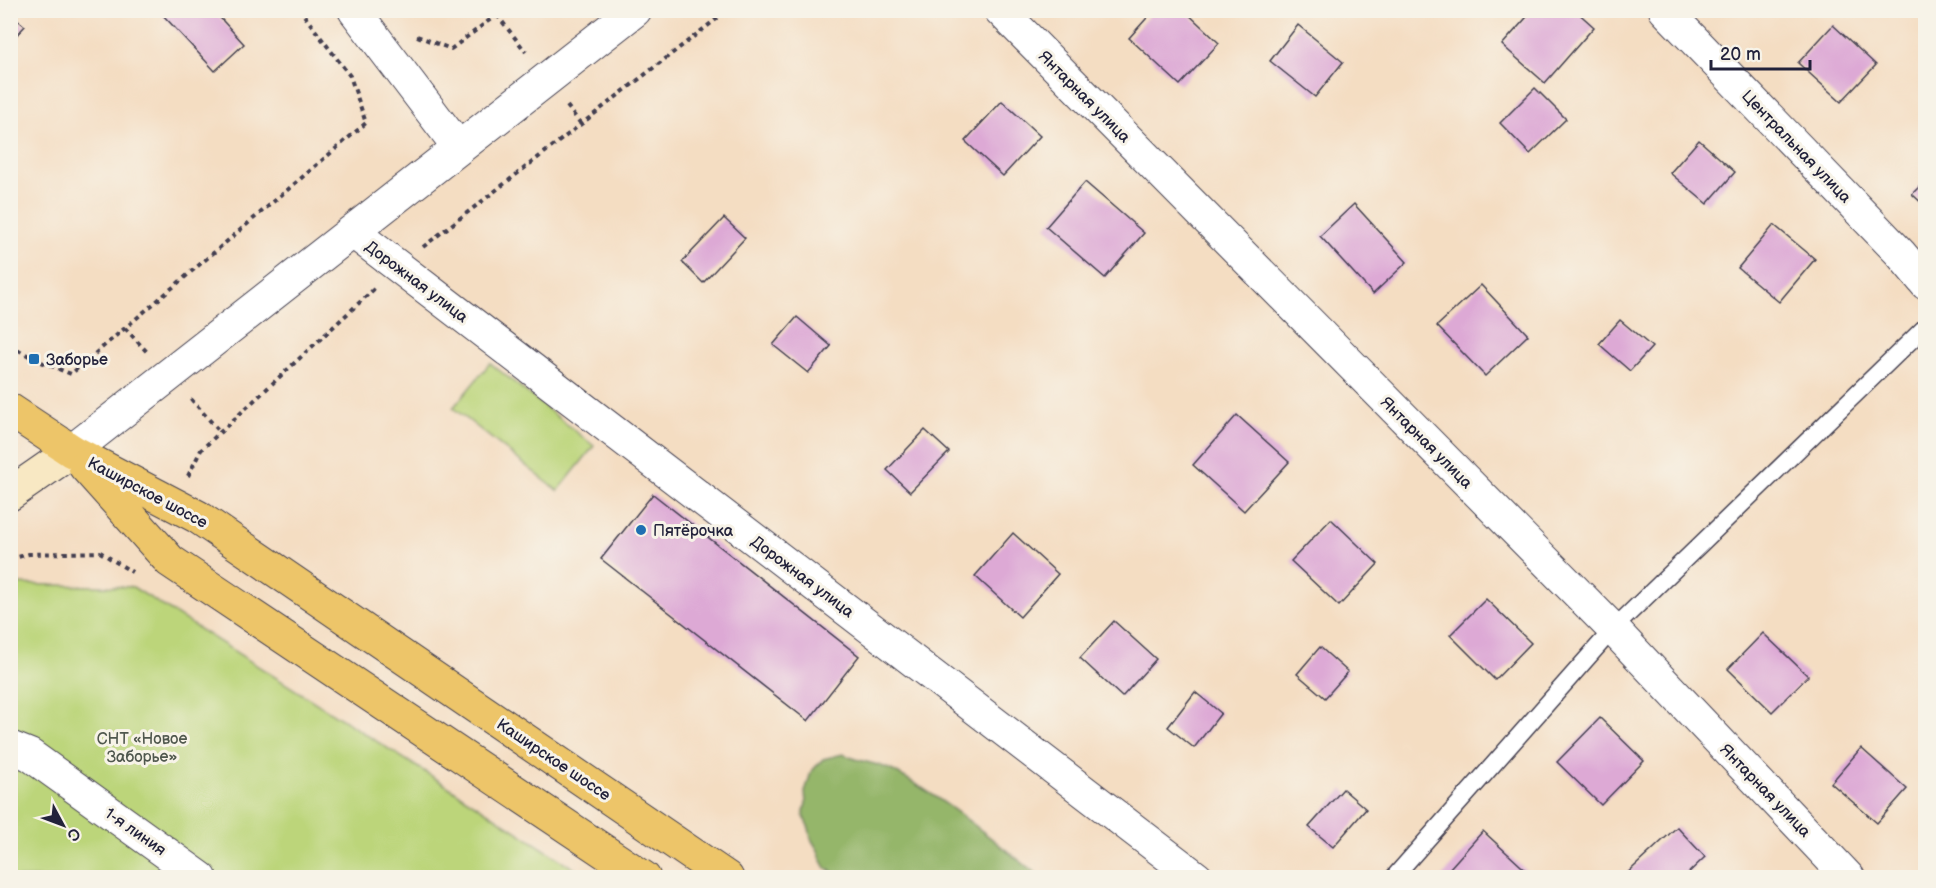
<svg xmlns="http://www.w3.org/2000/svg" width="1936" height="888" font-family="'Balsamiq Sans',sans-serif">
  <rect width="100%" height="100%" fill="#f7f3e8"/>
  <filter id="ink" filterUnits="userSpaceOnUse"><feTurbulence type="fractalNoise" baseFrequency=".0167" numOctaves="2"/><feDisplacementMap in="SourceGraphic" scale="12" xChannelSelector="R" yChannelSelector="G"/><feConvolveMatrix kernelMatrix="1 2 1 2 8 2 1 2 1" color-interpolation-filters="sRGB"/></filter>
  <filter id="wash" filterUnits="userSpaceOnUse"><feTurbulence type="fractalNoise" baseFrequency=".008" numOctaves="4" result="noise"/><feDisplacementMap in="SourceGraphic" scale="24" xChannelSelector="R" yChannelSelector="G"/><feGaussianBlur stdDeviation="1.35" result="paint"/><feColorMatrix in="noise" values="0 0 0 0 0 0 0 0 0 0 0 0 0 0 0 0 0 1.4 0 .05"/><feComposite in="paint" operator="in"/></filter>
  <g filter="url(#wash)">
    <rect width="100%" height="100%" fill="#f4ddc2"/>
    <g fill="#bcd57a" stroke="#6f7c5a" stroke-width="1.5">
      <path d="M490,363L594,446L558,491L453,408Z"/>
      <path d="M11,584L133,587L441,782L587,877L11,878Z"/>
    </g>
    <path fill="#95b66a" stroke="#5c6c52" stroke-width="1.5" d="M843,754C860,763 878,762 895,772C947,800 993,841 1041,877H841L826,868L820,857L819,852L811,839L809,828L803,816L806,803L805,792L811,772L823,759Z"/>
    <g id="blocks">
      <g fill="#dda9d5">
        <path d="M167,10H213L244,44L215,71L162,14Z"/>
        <path d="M1154,10H1184L1219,43L1180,85L1129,38Z"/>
        <path d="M1533,10H1575L1594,27L1545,83L1502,45Z"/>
        <path d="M10,14L25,26L10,42Z"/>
        <path d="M1298,25L1343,62L1315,97L1270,61Z"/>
        <path d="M1833,25L1876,65L1841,102L1798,63Z"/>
        <path d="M1535,88L1566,119L1530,154L1500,123Z"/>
        <path d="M1002,101L1040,136L1003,176L965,141Z"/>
        <path d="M1699,140L1735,172L1707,204L1670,173Z"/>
        <path d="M1926,180V207L1912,194Z"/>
        <path d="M1085,182L1144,233L1105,278L1046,227Z"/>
        <path d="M1354,204L1407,262L1373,294L1320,236Z"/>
        <path d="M724,218L745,238L703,283L682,262Z"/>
        <path d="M1774,225L1815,259L1779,302L1738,268Z"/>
        <path d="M1481,285L1528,335L1485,376L1437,326Z"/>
        <path d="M797,317L831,346L808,373L773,345Z"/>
        <path d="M1620,320L1652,347L1630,371L1599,344Z"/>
        <path d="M1237,415L1289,462L1244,511L1193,465Z"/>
        <path d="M925,430L949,452L910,492L887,470Z"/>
        <path d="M653,494L859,656L808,721L601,559Z"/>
        <path d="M1331,519L1378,564L1339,606L1291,561Z"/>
        <path d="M1013,533L1058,574L1020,617L975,576Z"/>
        <path d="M1486,599L1531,643L1495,680L1450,635Z"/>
        <path d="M1114,621L1156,659L1122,697L1080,658Z"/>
        <path d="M1763,633L1808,676L1772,712L1728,669Z"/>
        <path d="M1320,647L1348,672L1325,698L1297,674Z"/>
        <path d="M1195,692L1221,713L1194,748L1168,727Z"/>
        <path d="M1600,718L1644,761L1601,805L1557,762Z"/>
        <path d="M1861,748L1907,789L1877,823L1831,783Z"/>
        <path d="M1343,789L1366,809L1333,847L1309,827Z"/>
        <path d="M1677,827L1705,857L1683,878H1622Z"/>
        <path d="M1483,831L1534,878H1441Z"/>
      </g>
    </g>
  </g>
  <g filter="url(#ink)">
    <use href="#blocks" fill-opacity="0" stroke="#423e4f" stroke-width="1.5"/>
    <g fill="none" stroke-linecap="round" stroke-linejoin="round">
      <g stroke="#423e4f" stroke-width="19">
        <path id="service" d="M1393,878L1613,629L1926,326"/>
      </g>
      <g stroke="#423e4f" stroke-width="34">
        <g id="minor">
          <path d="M354,10L459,148"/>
          <path d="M1000,10L1613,629L1849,878"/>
          <path d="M1665,10L1900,253L1926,284"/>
          <path d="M353,232L1197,878"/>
          <path d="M10,747L30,755L201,878"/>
        </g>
      </g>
      <g stroke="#423e4f" stroke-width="35">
        <path id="tertiary" d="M72,451L635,10"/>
      </g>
      <g stroke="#423e4f" stroke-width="35">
        <path id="secondary" d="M10,494L72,451"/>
      </g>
      <g stroke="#423e4f" stroke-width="35">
        <g id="primary">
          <path d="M10,410L72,451L198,517L727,878"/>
          <path d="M85,466L170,561L644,878"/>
        </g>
      </g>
      <g stroke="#423e4f" stroke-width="4" stroke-dasharray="4.5 4.5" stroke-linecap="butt">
        <path d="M497,15L526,52"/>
        <path d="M417,36L451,49L503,10"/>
        <path d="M567,106L581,124"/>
        <path d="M423,247L728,10"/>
        <path d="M125,328L147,352"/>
        <path d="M10,345L34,359L71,374L366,123L350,76L300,10"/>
        <path d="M191,399L220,432"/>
        <path d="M188,476L201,450L374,289"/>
        <path d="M10,559L29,554L100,552L132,572"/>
      </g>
      <use href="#service" stroke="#fff" stroke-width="16"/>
      <use href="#minor" stroke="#fff" stroke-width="32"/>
      <use href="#tertiary" stroke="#fff" stroke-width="33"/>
      <use href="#secondary" stroke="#f8e8c3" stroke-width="33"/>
      <use href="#primary" stroke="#edc569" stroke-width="33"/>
    </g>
  </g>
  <g fill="#1f6fb2" stroke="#f7f3e8" stroke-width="2">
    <rect x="28" y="353" width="12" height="12" rx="3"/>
    <circle cx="641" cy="530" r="6"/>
  </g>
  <g text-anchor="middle" stroke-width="6" stroke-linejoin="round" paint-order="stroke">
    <g font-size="16" fill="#22223b" stroke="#f7f3e8">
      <text transform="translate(1085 96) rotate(45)" y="6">Янтарная улица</text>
      <text transform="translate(1797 146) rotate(46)" y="6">Центральная улица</text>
      <text transform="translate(417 281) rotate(37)" y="6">Дорожная улица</text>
      <text transform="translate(1427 442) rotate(45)" y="6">Янтарная улица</text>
      <text transform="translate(148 492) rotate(28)" y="6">Каширское шоссе</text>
      <text transform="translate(803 576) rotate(37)" y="6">Дорожная улица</text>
      <text transform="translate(554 759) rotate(34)" y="6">Каширское шоссе</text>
      <text transform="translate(1766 790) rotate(46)" y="6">Янтарная улица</text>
      <text transform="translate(136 831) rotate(35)" y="6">1-я линия</text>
    </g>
    <g font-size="16" fill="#22223b" stroke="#f7f3e8" text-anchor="start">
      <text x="46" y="365">Заборье</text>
      <text x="653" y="536">Пятёрочка</text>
    </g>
    <g font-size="16" fill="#50584e" stroke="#f7f3e8">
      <text x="142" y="744">СНТ «Новое<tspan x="142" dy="18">Заборье»</tspan></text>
    </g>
  </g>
  <rect width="1936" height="888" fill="none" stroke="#f7f3e8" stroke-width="36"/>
  <g transform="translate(63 825) rotate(131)" stroke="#f7f3e8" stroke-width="4.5" paint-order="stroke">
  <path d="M0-4.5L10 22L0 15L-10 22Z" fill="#22223b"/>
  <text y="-9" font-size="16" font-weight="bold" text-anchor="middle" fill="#22223b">С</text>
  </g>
  <path d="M1711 60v9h99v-9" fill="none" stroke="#22223b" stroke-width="3"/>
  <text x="1720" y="60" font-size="18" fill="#22223b" stroke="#f7f3e8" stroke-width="4.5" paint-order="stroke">20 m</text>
</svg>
